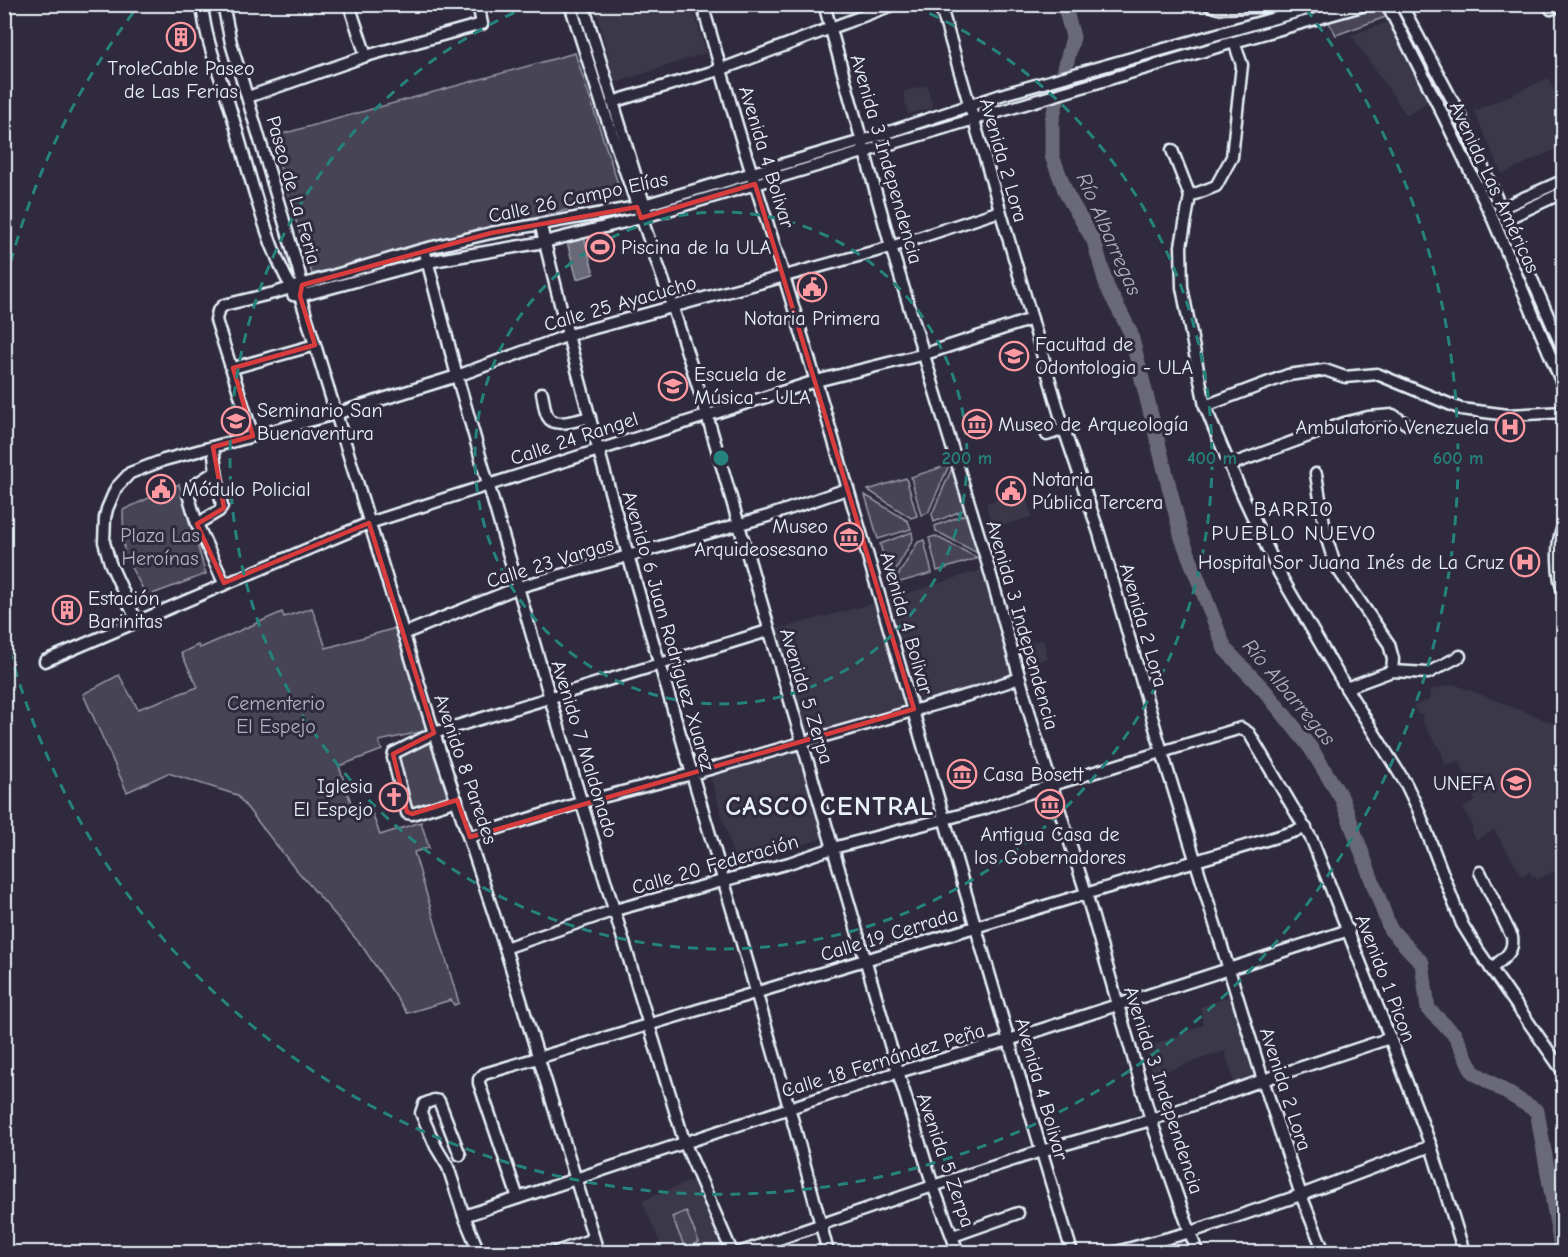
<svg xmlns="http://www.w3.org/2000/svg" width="1568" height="1257" font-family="'Comic Neue',sans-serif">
  <rect width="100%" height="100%" fill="#2f2a3d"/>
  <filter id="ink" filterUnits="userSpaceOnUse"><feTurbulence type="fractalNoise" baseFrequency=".0167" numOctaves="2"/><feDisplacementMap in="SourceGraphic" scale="12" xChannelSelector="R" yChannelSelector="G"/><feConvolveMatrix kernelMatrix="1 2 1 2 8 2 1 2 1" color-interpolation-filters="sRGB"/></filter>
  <g filter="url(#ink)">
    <g fill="#3b3749">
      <path d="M595,5H692L706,53L615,83Z"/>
      <path d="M1389,22L1428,101L1407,116L1351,35Z"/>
      <path d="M1549,78L1563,112V146L1502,174L1474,111Z"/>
      <path d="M927,85L933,108L908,114L903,92Z"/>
      <path d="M1025,492L1032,517L993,528L986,503Z"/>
      <path d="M990,567L1020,673L920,701L889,599Z"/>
      <path d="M886,600L916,702L806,734L774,630Z"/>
      <path d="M1043,640L1048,658L1029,664L1023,643Z"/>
      <path d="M1454,684L1563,727V867L1537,880L1535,876L1532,877L1530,872L1522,876L1494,830L1476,840L1471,829L1473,827L1463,808L1475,801L1460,761L1445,765L1441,751L1423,723L1422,714H1417L1413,706L1429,700L1430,690Z"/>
      <path d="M801,748L826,837L737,867L710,775Z"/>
      <path d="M1234,994L1256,1074L1234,1082L1225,1051L1152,1076L1146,1048L1203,1025L1200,1007Z"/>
      <path d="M699,1177L728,1252H664L642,1201Z"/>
    </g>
    <g fill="#464455" stroke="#979aa6" stroke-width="1.5">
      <path d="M1369,4L1385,5L1391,15L1336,35L1325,16Z"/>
      <path d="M575,53L622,196L312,274L271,137Z"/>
      <path d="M949,465L928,513L921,515L911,477Z"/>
      <path d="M953,466L966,509L934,522L932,514Z"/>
      <path d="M906,478L917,516L911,518L868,490Z"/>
      <path d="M179,484L206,574L147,596L124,555L123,510Z"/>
      <path d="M865,495L908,521L911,529L878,539Z"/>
      <path d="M966,514L979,554L936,531L935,526Z"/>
      <path d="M912,532L913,539L890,580L880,544Z"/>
      <path d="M935,536L978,558L937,571L929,538Z"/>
      <path d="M924,540L932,573L893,584L918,542Z"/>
      <path d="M312,608L326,648L396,628L427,726L424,731L379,741L382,750L339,766L354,812L370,807L380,835L421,822L429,848L414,852L459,1003L454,1005L451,1000L407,1013L362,946L289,861L237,795L168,773L127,792L83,694L119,675L138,709L198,687L181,653L198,645L200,648L282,612L284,617Z"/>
      <path d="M430,743L448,798L413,809L396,757Z"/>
      <path d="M686,1211L699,1242L685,1248L672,1217Z"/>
    </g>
    <path fill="#696978" stroke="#9c9fab" stroke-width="1.5" d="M584,237L594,274L577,279L567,242Z"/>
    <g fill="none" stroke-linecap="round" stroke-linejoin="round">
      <path stroke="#696978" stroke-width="15" d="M1064,4L1073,37L1052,120V156L1067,195L1094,241L1107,287L1130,331L1182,538L1225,649L1265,691L1310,747L1342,799L1390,929L1422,963L1428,1009L1455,1035L1473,1072L1537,1111L1562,1252"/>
      <g stroke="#e8f1f8" stroke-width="15">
        <g id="minor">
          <path d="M202,4C205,38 217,67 227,98C243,148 254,199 273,248C281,266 286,283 300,296L434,733L505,948L598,1252"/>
          <path d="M223,4L231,43L298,268L302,285L301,290"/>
          <path d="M349,4L366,56"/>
          <path d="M570,4L602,105L672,305L707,415L898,1072L933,1186L958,1252"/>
          <path d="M583,4L646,210"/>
          <path d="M702,4C719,61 734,118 752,174C865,531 963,894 1072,1252"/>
          <path d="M824,4L891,247L988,565L1036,736L1086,893L1151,1120L1197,1252"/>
          <path d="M940,4L1064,429L1099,533L1162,752L1263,1080L1301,1195L1324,1252"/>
          <path d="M1207,4L1218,8L1288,6"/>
          <path d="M1387,4L1444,117L1492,217L1564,388"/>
          <path d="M1401,4L1459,113L1564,352"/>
          <path d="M1547,4L1551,9L1563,4"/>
          <path d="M248,97L366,56L482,24L478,4"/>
          <path d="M612,102L722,69L895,4"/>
          <path d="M1172,150L1190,196L1181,246L1182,287L1205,406L1213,426L1243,496L1279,573L1346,688L1406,784L1418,809L1462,924L1478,950L1564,1073"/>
          <path d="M1190,196L1216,186L1232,157L1242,65L1234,42"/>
          <path d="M1501,208L1564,180"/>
          <path d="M1506,219L1564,192"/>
          <path d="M541,226C623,572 739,908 828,1252"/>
          <path d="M426,256L457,376L550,698L685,1144L732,1252"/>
          <path d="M293,295L300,296L427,262L544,242L641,218L1234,42L1369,4"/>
          <path d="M233,368L315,345"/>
          <path d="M542,393C544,401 544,411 548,417C554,429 580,419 590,417"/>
          <path d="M1205,406L1288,375L1325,370L1345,377L1377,374L1461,409L1508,415L1564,412"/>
          <path d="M1047,435L1064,429"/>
          <path d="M253,436L216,320L218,311L224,305L274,293L424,249L491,233L637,207L862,141L1007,93L1325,4"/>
          <path d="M213,447L216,471L191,487L188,494L197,524L224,583"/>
          <path d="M1230,465L1344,423L1368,417L1393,415L1407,424"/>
          <path d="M1316,474L1326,536L1335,565L1389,644L1393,659L1392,671"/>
          <path d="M197,524L219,511L222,506L216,471"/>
          <path d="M1564,526C1555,540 1557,578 1564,593"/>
          <path d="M137,622L110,563L104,542L105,518L107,509L116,488L130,473L164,460L335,414L457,376L569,335L891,247L1000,211"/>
          <path d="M403,634L519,587L768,516L847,489"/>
          <path d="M45,661L369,523L816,381L925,354L1032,319"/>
          <path d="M1346,688L1392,671L1428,673L1460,656"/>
          <path d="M457,800L412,814L407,813L393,758L394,753L434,733L768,631"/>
          <path d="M470,837L583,802L692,774L972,694L1020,678"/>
          <path d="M1480,872L1512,937C1515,953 1502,959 1491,969"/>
          <path d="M505,948L615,910L789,863L833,848L983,809L1052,785L1241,728L1249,733L1312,840L1390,1038L1431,1146L1464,1252"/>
          <path d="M460,1155L439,1101L434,1100L424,1104L421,1113L436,1147L448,1167L464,1216L479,1252"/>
          <path d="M518,1198L479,1083V1079L484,1074L1306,828"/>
          <path d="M464,1216L898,1072L1009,1040L1349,930"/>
          <path d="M953,1236L1018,1213"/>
          <path d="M556,1252L593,1239"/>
          <path d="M741,1252L933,1186L1041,1151L1151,1120L1263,1080L1390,1038"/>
          <path d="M1116,1252L1191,1232L1301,1195L1431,1146"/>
        </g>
      </g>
      <use href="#minor" stroke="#2f2a3d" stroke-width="10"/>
    </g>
  </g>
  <path fill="none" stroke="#d83c3d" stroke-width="4.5" stroke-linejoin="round" d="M755,184L914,709L470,837L457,800L412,814L407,812L393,754L434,733L369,523L224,583L197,524L224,508L213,447L253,436L233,368L315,345L300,296L302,285L491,233L637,207L641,218Z"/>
  <g fill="none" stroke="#25827c" stroke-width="3" stroke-dasharray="10 8">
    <circle cx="721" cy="458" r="246"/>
    <path d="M913 6A491 491 0 1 1 529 6"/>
    <path d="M6 280A737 737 0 0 1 136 9M1306 9A737 737 0 1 1 6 636"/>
  </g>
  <defs>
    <g id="building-ring" transform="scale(1.5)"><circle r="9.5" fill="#2f2a3d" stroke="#ff9aa2" stroke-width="1.5"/><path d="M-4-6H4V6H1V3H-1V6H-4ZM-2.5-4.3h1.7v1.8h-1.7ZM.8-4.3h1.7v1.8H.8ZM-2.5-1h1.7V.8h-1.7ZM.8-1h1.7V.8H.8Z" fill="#ff9aa2"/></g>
    <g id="stadium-ring" transform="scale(1.5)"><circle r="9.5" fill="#2f2a3d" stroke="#ff9aa2" stroke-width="1.5"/><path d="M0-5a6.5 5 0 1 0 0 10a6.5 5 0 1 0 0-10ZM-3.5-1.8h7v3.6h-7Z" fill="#ff9aa2"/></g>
    <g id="civic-ring" transform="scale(1.5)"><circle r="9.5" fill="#2f2a3d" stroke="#ff9aa2" stroke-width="1.5"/><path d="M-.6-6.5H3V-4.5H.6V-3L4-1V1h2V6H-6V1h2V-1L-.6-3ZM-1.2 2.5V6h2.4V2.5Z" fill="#ff9aa2"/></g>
    <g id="university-ring" transform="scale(1.5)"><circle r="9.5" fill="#2f2a3d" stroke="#ff9aa2" stroke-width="1.5"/><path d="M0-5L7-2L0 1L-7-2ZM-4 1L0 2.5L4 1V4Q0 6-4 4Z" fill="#ff9aa2"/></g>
    <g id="museum-ring" transform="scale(1.5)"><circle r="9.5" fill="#2f2a3d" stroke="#ff9aa2" stroke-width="1.5"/><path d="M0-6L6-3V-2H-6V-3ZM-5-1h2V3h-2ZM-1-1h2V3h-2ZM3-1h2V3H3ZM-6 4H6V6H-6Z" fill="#ff9aa2"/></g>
    <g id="hospital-ring" transform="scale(1.5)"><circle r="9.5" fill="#2f2a3d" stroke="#ff9aa2" stroke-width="1.5"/><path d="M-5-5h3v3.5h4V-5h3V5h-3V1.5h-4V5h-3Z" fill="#ff9aa2"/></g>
    <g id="church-ring" transform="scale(1.5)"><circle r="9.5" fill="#2f2a3d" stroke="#ff9aa2" stroke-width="1.5"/><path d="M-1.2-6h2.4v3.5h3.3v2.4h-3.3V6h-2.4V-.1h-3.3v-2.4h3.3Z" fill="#ff9aa2"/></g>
  </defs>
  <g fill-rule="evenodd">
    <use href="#building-ring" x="181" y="37"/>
    <use href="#stadium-ring" x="600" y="247"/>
    <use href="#civic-ring" x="812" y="287"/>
    <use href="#university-ring" x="1014" y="356"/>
    <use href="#university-ring" x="673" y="386"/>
    <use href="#university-ring" x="236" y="421"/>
    <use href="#museum-ring" x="977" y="424"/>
    <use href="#hospital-ring" x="1510" y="427"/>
    <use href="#civic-ring" x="161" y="489"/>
    <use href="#civic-ring" x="1011" y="491"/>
    <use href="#museum-ring" x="849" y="537"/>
    <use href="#hospital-ring" x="1525" y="562"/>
    <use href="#building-ring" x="67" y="610"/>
    <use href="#museum-ring" x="962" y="774"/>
    <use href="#university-ring" x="1516" y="783"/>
    <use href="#church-ring" x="394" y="797"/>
    <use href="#museum-ring" x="1050" y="804"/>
  </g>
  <g text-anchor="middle" stroke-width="6" stroke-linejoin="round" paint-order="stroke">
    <g font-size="20" fill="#e8f1f8" stroke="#2f2a3d" text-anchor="start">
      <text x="181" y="75" text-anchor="middle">TroleCable Paseo<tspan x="181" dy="23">de Las Ferias</tspan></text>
      <text x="621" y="254">Piscina de la ULA</text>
      <text x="812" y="325" text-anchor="middle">Notaria Primera</text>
      <text x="1035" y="351">Facultad de<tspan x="1035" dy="23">Odontologia - ULA</tspan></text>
      <text x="694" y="381">Escuela de<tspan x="694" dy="23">Música - ULA</tspan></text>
      <text x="257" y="417">Seminario San<tspan x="257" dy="23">Buenaventura</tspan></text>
      <text x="998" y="431">Museo de Arqueología</text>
      <text x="1489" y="434" text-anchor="end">Ambulatorio Venezuela</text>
      <text x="1032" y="486">Notaria<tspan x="1032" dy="23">Pública Tercera</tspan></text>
      <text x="182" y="496">Módulo Policial</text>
      <text x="828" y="533" text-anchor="end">Museo<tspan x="828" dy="23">Arquideosesano</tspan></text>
      <text x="1504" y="569" text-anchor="end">Hospital Sor Juana Inés de La Cruz</text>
      <text x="88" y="605">Estación<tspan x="88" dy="23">Barinitas</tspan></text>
      <text x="983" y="781">Casa Bosett</text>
      <text x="1495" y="790" text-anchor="end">UNEFA</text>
      <text x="373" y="793" text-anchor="end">Iglesia<tspan x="373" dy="23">El Espejo</tspan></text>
      <text x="1050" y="841" text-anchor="middle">Antigua Casa de<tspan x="1050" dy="23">los Gobernadores</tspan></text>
    </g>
    <g font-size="20" fill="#e8f1f8" stroke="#2f2a3d">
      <text transform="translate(767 157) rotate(73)" y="7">Avenida 4 Bolivar</text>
      <text transform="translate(887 159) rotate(74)" y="7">Avenida 3 Independencia</text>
      <text transform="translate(1004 160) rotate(74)" y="7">Avenida 2 Lora</text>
      <text transform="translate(1495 187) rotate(65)" y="7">Avenida Las Américas</text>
      <text transform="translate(294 190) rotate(74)" y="7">Paseo de La Feria</text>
      <text transform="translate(578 197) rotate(-12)" y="7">Calle 26 Campo Elías</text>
      <text transform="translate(620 303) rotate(-16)" y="7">Calle 25 Ayacucho</text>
      <text transform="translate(574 438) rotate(-18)" y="7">Calle 24 Rangel</text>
      <text transform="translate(550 562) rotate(-17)" y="7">Calle 23 Vargas</text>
      <text transform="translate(907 623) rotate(74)" y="7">Avenida 4 Bolivar</text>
      <text transform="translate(1023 625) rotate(74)" y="7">Avenida 3 Independencia</text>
      <text transform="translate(1144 625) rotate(74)" y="7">Avenida 2 Lora</text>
      <text transform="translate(669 631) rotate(74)" y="7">Avenido 6 Juan Rodriguez Xuarez</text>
      <text transform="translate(807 696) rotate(73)" y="7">Avenida 5 Zerpa</text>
      <text transform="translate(585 749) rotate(73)" y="7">Avenido 7 Maldonado</text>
      <text transform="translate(466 769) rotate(71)" y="7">Avenido 8 Paredes</text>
      <text transform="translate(715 864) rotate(-16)" y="7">Calle 20 Federación</text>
      <text transform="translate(889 934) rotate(-17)" y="7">Calle 19 Cerrada</text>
      <text transform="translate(1386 978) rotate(69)" y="7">Avenido 1 Picon</text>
      <text transform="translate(883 1060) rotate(-17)" y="7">Calle 18 Fernández Peña</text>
      <text transform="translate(1042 1089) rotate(74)" y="7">Avenida 4 Bolivar</text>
      <text transform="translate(1286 1089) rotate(72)" y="7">Avenida 2 Lora</text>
      <text transform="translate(1164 1090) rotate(72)" y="7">Avenida 3 Independencia</text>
      <text transform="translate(946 1160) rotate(71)" y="7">Avenida 5 Zerpa</text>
    </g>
    <g font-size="20" fill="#afb4bf" stroke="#2f2a3d">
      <text x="160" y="542">Plaza Las<tspan x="160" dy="23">Heroínas</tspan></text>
      <text x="276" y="710">Cementerio<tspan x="276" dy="23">El Espejo</tspan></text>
    </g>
    <g font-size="21" font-style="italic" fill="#afb4be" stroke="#2f2a3d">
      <text transform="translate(1109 234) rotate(66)" y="7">Río Albarregas</text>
      <text transform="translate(1289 692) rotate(50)" y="7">Río Albarregas</text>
    </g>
    <g font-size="21" letter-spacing="1.5" fill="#e8f1f8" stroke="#2f2a3d">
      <text x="1294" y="516">BARRIO<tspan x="1294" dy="24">PUEBLO NUEVO</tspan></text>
    </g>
    <g font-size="26" font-weight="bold" letter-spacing="1.5" fill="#e8f1f8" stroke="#2f2a3d">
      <text x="830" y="815">CASCO CENTRAL</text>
    </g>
  </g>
  <circle cx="721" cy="458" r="9" fill="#25827c" stroke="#2f2a3d" stroke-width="3"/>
  <g font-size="18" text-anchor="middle" font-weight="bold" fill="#25827c" stroke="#2f2a3d" stroke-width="6" stroke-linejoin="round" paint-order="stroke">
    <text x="967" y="464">200 m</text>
    <text x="1212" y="464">400 m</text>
    <text x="1458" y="464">600 m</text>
  </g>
  <rect width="1568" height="1257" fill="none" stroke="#2f2a3d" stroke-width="24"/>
  <rect x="12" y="12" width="1544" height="1233" fill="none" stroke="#e8f1f8" stroke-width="2" filter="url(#ink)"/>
</svg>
